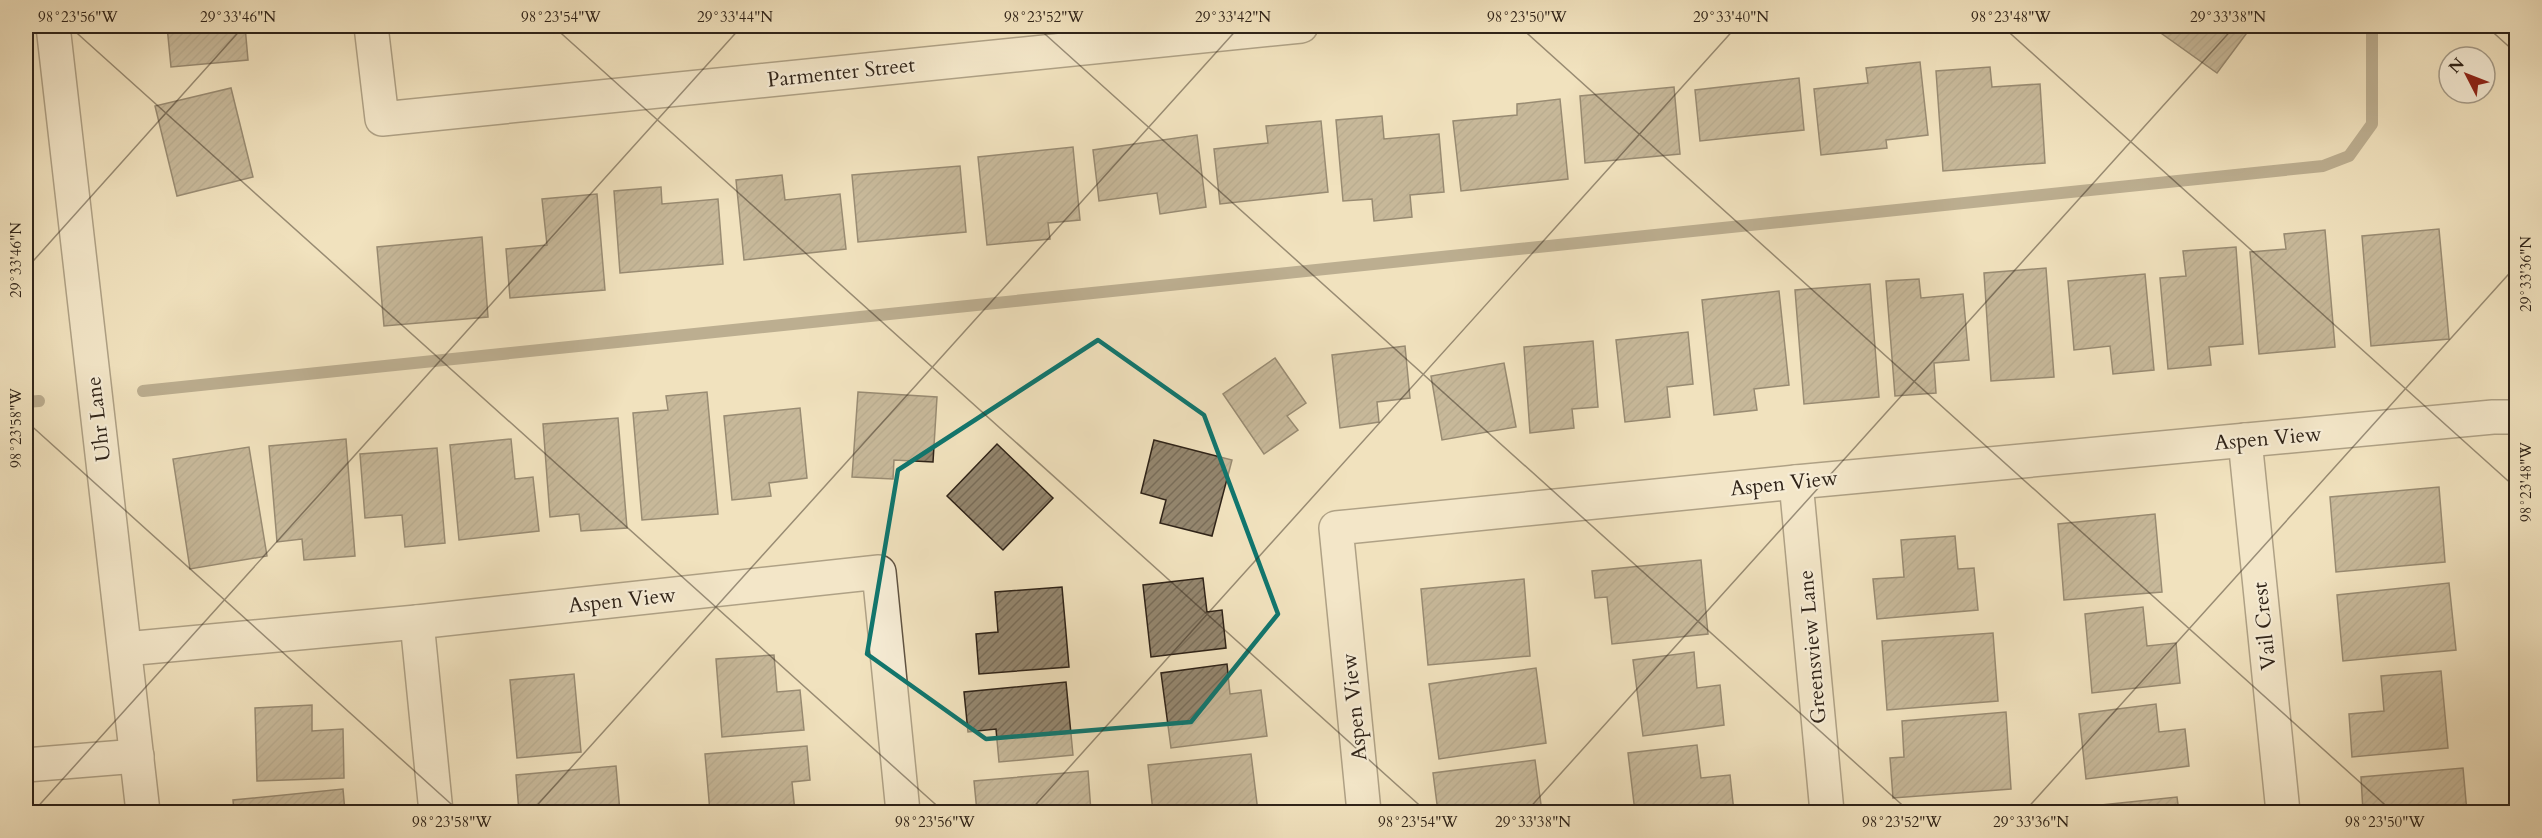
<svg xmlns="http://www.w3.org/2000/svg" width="2542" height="838" font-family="Cardo,serif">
  <defs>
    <pattern id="building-hatch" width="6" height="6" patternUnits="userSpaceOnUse" patternTransform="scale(1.5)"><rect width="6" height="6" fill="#94866e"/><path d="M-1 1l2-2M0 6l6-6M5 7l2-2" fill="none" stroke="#796d59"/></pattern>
  </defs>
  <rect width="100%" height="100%" fill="#f1e2be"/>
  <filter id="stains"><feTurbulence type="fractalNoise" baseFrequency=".00333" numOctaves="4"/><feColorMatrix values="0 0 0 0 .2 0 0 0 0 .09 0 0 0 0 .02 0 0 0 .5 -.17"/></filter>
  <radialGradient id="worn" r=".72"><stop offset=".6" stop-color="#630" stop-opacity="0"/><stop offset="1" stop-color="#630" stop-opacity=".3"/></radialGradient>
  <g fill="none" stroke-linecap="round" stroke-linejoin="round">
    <g stroke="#7c6f5a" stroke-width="12">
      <path d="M143,391L2323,166L2349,156L2372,124V26"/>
      <path d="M26,402L39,401"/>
    </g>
  </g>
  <g fill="url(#building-hatch)" stroke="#2f2318" stroke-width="1.5">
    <path d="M167,26H245L248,60L171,67Z"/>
    <path d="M2151,26H2252L2217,73Z"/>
    <path d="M1920,62L1928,135L1886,140L1887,148L1821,155L1814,89L1868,83L1866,68Z"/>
    <path d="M1990,67L1992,87L2040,84L2045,163L1943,171L1936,71Z"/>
    <path d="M1799,78L1804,130L1700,141L1695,90Z"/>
    <path d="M1674,87L1680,154L1585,163L1580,96Z"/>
    <path d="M231,88L253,177L177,196L155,106Z"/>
    <path d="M1560,99L1568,179L1461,191L1453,121L1517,115V104Z"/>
    <path d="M1382,116L1384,139L1439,134L1444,192L1410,195L1412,217L1374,221L1372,199L1343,201L1336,120Z"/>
    <path d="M1321,121L1328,192L1220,204L1214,149L1268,143L1266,126Z"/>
    <path d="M1197,135L1206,207L1160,214L1157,193L1099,201L1093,150Z"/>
    <path d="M1073,147L1080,220L1048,223L1050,239L987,245L978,157Z"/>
    <path d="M960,166L966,232L858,242L852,175Z"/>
    <path d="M782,175L785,200L840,194L846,249L744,260L736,180Z"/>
    <path d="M661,187L662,204L718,199L723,264L620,273L614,191Z"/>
    <path d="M597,194L605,290L510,298L506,249L547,245L542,199Z"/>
    <path d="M2439,229L2449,339L2371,346L2362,236Z"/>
    <path d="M2325,230L2335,347L2259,354L2250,252L2286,249L2284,234Z"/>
    <path d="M482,237L488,317L384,326L377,247Z"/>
    <path d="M2236,247L2243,344L2209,347L2211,365L2168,369L2160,278L2186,276L2183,251Z"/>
    <path d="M2046,268L2054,377L1991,381L1984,273Z"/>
    <path d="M2145,274L2154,370L2113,374L2110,346L2074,350L2068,281Z"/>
    <path d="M1919,279L1921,298L1963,294L1969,360L1934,363L1936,393L1895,396L1886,281Z"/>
    <path d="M1870,284L1879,397L1804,404L1795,290Z"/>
    <path d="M1779,291L1789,385L1754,389L1757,410L1714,415L1702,300Z"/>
    <path d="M1688,332L1693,384L1667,387L1670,417L1625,422L1616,340Z"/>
    <path d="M1593,341L1598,407L1572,409L1574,428L1530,433L1524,347Z"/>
    <path d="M1405,346L1410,398L1377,402L1379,422L1340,428L1332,355Z"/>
    <path d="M1275,358L1306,403L1287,416L1298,430L1264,454L1223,394Z"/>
    <path d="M1504,363L1516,427L1442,440L1431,376Z"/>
    <path d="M707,392L718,514L642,520L633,413L668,410L666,396Z"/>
    <path d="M858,392L937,397L933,462L894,460L893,479L852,477Z"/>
    <path d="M800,408L807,478L769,483L771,496L732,500L724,416Z"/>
    <path d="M618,418L627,528L581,531L579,514L550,517L543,424Z"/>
    <path d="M346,439L355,556L304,560L302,539L277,542L269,446Z"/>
    <path d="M511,439L515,479L533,477L539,531L459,540L450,445Z"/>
    <path d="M1154,440L1232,460L1212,536L1160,523L1166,500L1141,493Z"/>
    <path d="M997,444L1053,498L1003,550L947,496Z"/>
    <path d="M249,447L267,556L190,569L173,459Z"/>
    <path d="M437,448L445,543L405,547L402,515L365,518L360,454Z"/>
    <path d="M2439,487L2445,562L2336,572L2330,497Z"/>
    <path d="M2155,514L2162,592L2064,600L2058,524Z"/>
    <path d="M1955,536L1958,569L1974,568L1978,610L1877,619L1873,579L1904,577L1901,540Z"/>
    <path d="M1701,560L1708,634L1612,644L1607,597L1595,598L1592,571Z"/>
    <path d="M1203,578L1207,612L1222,610L1226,648L1151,657L1143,585Z"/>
    <path d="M1524,579L1530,656L1428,665L1421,589Z"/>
    <path d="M2449,583L2456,650L2343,661L2337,595Z"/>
    <path d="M1062,587L1069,667L979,674L976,634L998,632L995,592Z"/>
    <path d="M2143,607L2147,646L2176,643L2180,683L2092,693L2085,614Z"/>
    <path d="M1993,633L1998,701L1887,710L1882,641Z"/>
    <path d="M1694,652L1697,688L1720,685L1724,725L1643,736L1633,660Z"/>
    <path d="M774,655L777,692L800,690L804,730L722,737L716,659Z"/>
    <path d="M1227,664L1230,694L1261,690L1267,736L1171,748L1161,673Z"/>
    <path d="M1536,668L1546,743L1439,759L1429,684Z"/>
    <path d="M2441,671L2448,748L2352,757L2349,714L2384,711L2381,676Z"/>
    <path d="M574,674L581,752L517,758L510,680Z"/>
    <path d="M1066,682L1073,755L999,762L996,729L968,732L964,692Z"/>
    <path d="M2156,704L2159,732L2185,729L2189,766L2086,779L2079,714Z"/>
    <path d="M312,705V731L343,729L344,778L257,781L255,708Z"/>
    <path d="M2006,712L2011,789L1893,798L1890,758L1904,757L1902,721Z"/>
    <path d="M1697,745L1701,778L1730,775L1734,812H1635L1628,753Z"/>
    <path d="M807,746L810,780L792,782L795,812H710L705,754Z"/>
    <path d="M1251,754L1258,812H1153L1148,765Z"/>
    <path d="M1535,760L1542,812H1438L1433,773Z"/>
    <path d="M616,766L620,812H519L516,775Z"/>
    <path d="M2463,768L2467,812H2363L2361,777Z"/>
    <path d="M1088,771L1091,812H977L974,781Z"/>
    <path d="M343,789L345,812H234L233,800Z"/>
    <path d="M2177,797L2179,812H2063V809Z"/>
  </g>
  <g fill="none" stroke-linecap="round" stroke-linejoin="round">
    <g stroke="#605342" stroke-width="36">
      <g id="minor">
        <path d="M371,26L382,119L1301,26"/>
        <path d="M2245,440L2283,812"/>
        <path d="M1796,482L1827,812"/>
        <path d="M417,622L436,812"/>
        <path d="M125,649L417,622L879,572L903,812"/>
        <path d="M26,765L137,756"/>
        <path d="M1364,812L1336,528L1796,482L2493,417H2516"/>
      </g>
    </g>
    <g stroke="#605342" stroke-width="36">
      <path id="tertiary" d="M53,26L143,812"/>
    </g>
    <use href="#minor" stroke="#f6ecd5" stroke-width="33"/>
    <use href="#tertiary" stroke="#f6ecd5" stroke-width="33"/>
  </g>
  <path d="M0 0H2542V838H0ZM1098,340L1204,415L1278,614L1191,722L986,739L867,654L898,470Z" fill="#f1e2be" fill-opacity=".55" fill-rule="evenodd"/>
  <path fill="none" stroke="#0f766e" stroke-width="4.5" stroke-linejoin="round" d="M1098,340L1204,415L1278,614L1191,722L986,739L867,654L898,470Z"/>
  <path fill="none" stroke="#2f2318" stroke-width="1.5" stroke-opacity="0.45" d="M69,26L944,812M553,26L1427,812M1036,26L1910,812M1519,26L2393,812M2002,26L2516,488M2486,26L2516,53M26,269L244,26M26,421L460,812M33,812L742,26M531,812L1240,26M1029,812L1737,26M1526,812L2235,26M2024,812L2516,266"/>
  <g text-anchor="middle" stroke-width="4.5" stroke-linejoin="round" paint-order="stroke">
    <g font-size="21" fill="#2f2318" stroke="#f6ecd5">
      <text transform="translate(841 72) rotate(-6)" y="7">Parmenter Street</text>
      <text transform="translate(98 419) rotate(-97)" y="7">Uhr Lane</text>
      <text transform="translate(2268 438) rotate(-5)" y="7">Aspen View</text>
      <text transform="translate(1784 483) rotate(-6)" y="7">Aspen View</text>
      <text transform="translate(622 600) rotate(-6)" y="7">Aspen View</text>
      <text transform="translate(2264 626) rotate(-96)" y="7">Vail Crest</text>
      <text transform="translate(1812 647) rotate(-95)" y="7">Greensview Lane</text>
      <text transform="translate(1354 707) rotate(-96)" y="7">Aspen View</text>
    </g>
  </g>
  <rect width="2542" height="838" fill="none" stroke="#f1e2be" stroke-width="66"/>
  <g transform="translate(2467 75) rotate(312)"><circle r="28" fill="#f6ecd5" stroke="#a69c89" stroke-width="1.5"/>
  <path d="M0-4.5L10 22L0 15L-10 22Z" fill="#8f2418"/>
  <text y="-9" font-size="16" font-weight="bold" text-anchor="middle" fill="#2f2318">N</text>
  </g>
  <rect x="33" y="33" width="2476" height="772" fill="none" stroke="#2f2318" stroke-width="2"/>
  <g font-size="15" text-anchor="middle" fill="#2f2318">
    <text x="78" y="22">98°23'56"W</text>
    <text x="238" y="22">29°33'46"N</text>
    <text x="561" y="22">98°23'54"W</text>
    <text x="735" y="22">29°33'44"N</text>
    <text x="1044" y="22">98°23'52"W</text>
    <text x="1233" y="22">29°33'42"N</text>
    <text x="1527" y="22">98°23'50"W</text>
    <text x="1731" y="22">29°33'40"N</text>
    <text x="2011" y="22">98°23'48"W</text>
    <text x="2228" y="22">29°33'38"N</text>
    <text transform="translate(16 260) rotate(-90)" y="5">29°33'46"N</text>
    <text transform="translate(2526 274) rotate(-90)" y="5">29°33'36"N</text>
    <text transform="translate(16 428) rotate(-90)" y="5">98°23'58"W</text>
    <text transform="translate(2526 482) rotate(-90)" y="5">98°23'48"W</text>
    <text x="452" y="827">98°23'58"W</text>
    <text x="935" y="827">98°23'56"W</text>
    <text x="1418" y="827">98°23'54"W</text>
    <text x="1533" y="827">29°33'38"N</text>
    <text x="1902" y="827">98°23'52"W</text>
    <text x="2031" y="827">29°33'36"N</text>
    <text x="2385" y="827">98°23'50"W</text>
  </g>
  <rect width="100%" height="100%" filter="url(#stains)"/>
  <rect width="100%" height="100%" fill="url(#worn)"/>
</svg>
